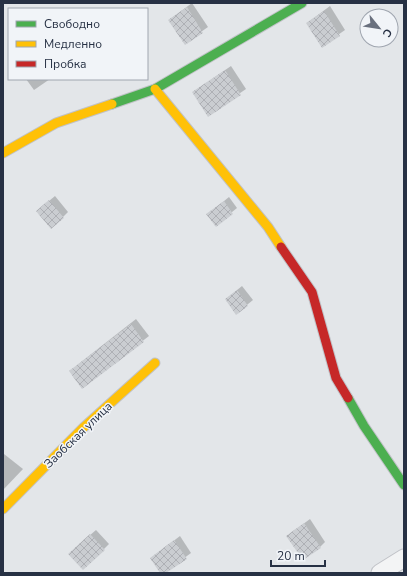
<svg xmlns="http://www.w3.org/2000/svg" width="407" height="576" font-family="'Nunito Sans',sans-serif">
  <defs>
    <pattern id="building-cross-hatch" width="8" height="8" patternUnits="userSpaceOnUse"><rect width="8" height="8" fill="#cacdd1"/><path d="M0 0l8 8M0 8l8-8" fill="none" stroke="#aeb0b5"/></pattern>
  </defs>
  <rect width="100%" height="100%" fill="#e3e6e9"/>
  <g fill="#0003">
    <path d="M192,3L208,27L185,43L169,20Z"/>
    <path d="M330,6L345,30L322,46L307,23Z"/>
    <path d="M231,66L246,89L208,115L193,92Z"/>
    <path d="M26,79H50L34,90Z"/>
    <path d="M55,196L68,212L63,217L43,206Z"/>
    <path d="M229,197L237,208L216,225L208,214Z"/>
    <path d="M242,286L253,300L237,313L226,299Z"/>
    <path d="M136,319L149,336L83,387L76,366Z"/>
    <path d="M4,454L23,469L3,490V455Z"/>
    <path d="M310,519L325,542L320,547L287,536Z"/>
    <path d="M96,530L109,544L104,549H74Z"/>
    <path d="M180,536L191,553L164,573H162L151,558Z"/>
  </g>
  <g fill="url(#building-cross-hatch)">
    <path d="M187,7L203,33L185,45L168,20Z"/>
    <path d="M324,11L340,36L322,48L306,23Z"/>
    <path d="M225,70L241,95L208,117L192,92Z"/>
    <path d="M49,200L64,218L51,229L36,211Z"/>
    <path d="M224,201L233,214L216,227L206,214Z"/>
    <path d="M237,290L248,306L236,315L225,299Z"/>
    <path d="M131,324L144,342L82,389L69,371Z"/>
    <path d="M304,523L321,548L303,560L286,536Z"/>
    <path d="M90,534L105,550L83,570L68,554Z"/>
    <path d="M174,540L187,559L166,573H160L150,558Z"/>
  </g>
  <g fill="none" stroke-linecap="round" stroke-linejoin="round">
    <g stroke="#c0c2c7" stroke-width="19">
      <path id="street" d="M380,573L404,558"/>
    </g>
    <g stroke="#c0c2c7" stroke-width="11">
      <g id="fast">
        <path d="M112,104L155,89L302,3"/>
        <path d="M348,398L364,426L404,485"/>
      </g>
    </g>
    <g stroke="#c0c2c7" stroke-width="11">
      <g id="slow">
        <path d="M155,89L268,227L281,247"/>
        <path d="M3,153L56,123L112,104"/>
        <path d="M3,509L84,427L155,363"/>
      </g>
    </g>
    <g stroke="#c0c2c7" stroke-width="11">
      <path id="jam" d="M281,247L312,292L336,378L348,398"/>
    </g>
    <use href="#street" stroke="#f3f4f5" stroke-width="17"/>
    <use href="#fast" stroke="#4caf50" stroke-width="9"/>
    <use href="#slow" stroke="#ffc107" stroke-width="9"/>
    <use href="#jam" stroke="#c62828" stroke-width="9"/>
  </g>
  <g text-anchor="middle" stroke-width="3" stroke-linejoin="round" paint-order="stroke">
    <g font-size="12" fill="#273144" stroke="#f1f4f8">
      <text transform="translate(78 435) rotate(-44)" y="4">Заобская улица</text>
    </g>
  </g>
  <rect width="407" height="576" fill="none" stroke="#273144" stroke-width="8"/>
  <rect x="8" y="8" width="140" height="72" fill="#f1f4f8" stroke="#a0a6b0"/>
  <rect x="16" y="21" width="20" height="6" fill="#4caf50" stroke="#a0a6b0"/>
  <text x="44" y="28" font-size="12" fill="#273144">Свободно</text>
  <rect x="16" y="41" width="20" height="6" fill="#ffc107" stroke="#a0a6b0"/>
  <text x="44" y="48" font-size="12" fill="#273144">Медленно</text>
  <rect x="16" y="61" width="20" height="6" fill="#c62828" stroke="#a0a6b0"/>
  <text x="44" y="68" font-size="12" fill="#273144">Пробка</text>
  <g transform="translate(379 28) rotate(120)"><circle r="19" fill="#f1f4f8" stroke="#a0a6b0"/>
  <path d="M0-3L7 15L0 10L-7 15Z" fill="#69707e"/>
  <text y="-6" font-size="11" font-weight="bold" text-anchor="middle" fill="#273144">С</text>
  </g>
  <path d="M271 560v6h54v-6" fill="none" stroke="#273144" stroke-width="2"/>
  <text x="277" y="560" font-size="12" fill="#273144" stroke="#f1f4f8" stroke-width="3" paint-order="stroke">20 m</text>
</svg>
